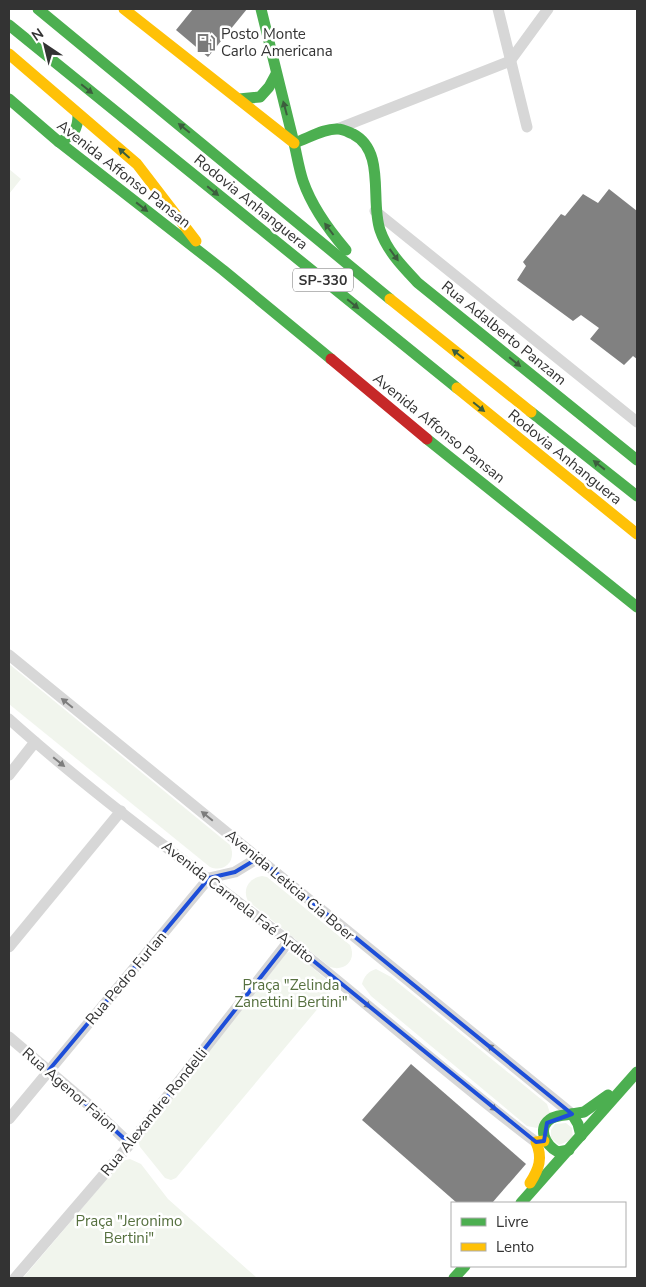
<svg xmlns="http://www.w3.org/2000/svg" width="646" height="1287" font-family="'Nunito Sans',sans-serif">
  <rect width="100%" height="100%" fill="#fff"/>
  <g fill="#f1f5ed">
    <path d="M9,169L21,179L9,194Z"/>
    <path d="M9,664L230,845C237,860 225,873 210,867L9,704Z"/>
    <path d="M262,876L267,877L350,945C357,960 345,972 330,967L248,901C242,889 249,878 262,876Z"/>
    <path d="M290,952L295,953L327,980L331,987L330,994L176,1178L171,1180L165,1178L140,1147L138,1141L286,953Z"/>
    <path d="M376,969L391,977L547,1104L550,1113L537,1128L527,1126L371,996L362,984C364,976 369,971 376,969Z"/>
    <path d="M566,1123L572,1128L573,1139L559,1145L551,1138V1130L555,1124Z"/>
    <path d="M130,1159L141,1164L168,1199L257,1278H23L122,1161Z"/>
  </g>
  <g fill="#818181">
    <path d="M193,9H247L208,57L176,30Z"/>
    <path d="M609,189L637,211V359L633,356L624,365L590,339L599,328L581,315L573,321L517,280L526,266L523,262L561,214L565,216L583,194L598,203Z"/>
    <path d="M411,1064L526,1164L492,1203H457L362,1120Z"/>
  </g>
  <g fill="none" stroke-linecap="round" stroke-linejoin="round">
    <g stroke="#d7d7d7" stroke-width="11">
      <path d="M498,9L527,127"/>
      <path d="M337,129L510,61L548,9"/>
      <path d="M375,211L637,422"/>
      <path d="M9,655L572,1114"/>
      <path d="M9,719C97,798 194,867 287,940C371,1006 451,1078 536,1142"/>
      <path d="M9,775L35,742"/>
      <path d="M9,947L121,811"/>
      <path d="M9,1037L89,1105L130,1144"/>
      <path d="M9,1119L209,878L235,872L258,858"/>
      <path d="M15,1278L130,1144L289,941"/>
    </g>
    <g stroke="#4caf50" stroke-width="11">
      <path d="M38,9L390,299"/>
      <path d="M261,9L294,143"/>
      <path d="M9,25L457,388"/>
      <path d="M9,99L59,142L223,270L331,359"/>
      <path d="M239,99L260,97L269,87L276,74"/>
      <path d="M59,142C73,136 78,130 78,115"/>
      <path d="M294,143C307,139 324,128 338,129C343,129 348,132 353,134C386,151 370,201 380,230C387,251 403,267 418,283L637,460"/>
      <path d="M294,143C297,156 299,169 303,181C312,207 328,229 346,250"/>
      <path d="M531,412L637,496"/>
      <path d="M427,439L637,607"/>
      <path d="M572,1114L584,1112L608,1095"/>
      <path d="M569,1150L558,1152C545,1145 536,1127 552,1118C558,1115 566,1115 572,1114L578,1124L581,1136"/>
      <path d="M521,1203L637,1072"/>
      <path d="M454,1278L465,1266"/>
    </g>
    <g stroke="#ffc107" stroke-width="11">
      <path d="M124,9L294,143"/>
      <path d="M9,54L137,164L196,241"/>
      <path d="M390,299L531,412"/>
      <path d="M457,388L637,534"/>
      <path d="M530,1183C539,1169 543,1158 536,1142L544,1141"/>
    </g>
    <path stroke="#c62828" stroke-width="11" d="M331,359L427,439"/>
  </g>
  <defs><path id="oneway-solid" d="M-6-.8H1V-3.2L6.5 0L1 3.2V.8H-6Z" transform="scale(1.25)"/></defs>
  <g fill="#3c5e3d">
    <use href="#oneway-solid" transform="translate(87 89) rotate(39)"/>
    <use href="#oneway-solid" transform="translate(285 108) rotate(-105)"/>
    <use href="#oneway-solid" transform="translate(184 128) rotate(-141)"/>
    <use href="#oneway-solid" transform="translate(124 153) rotate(-138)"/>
    <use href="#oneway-solid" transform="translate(213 191) rotate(39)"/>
    <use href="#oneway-solid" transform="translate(142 207) rotate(38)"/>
    <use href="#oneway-solid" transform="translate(329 229) rotate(-127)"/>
    <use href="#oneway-solid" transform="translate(394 255) rotate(54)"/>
    <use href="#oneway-solid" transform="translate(353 304) rotate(39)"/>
    <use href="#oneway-solid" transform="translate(458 354) rotate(-142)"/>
    <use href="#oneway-solid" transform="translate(515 362) rotate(39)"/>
    <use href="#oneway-solid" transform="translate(479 407) rotate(39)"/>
    <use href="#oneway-solid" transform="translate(599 465) rotate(-142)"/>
  </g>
  <g fill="#7d7d7d">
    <use href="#oneway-solid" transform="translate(67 703) rotate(-141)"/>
    <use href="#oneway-solid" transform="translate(59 762) rotate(39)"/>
    <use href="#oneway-solid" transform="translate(207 816) rotate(-141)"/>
    <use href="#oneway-solid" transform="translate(365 1003) rotate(39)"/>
    <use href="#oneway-solid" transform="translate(493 1049) rotate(-141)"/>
    <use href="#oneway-solid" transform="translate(491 1106) rotate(39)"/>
  </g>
  <path fill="none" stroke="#1d4ed8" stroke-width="4" stroke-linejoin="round" d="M258,858L572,1114L547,1123L544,1141L536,1142L289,941L130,1144L49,1070L209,878L235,872Z"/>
  <defs>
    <g id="fuel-bare" transform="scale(1.5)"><path d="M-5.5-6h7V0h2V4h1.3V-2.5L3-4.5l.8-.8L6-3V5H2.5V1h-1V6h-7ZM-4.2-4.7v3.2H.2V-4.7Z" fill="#7a7a7a" stroke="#fff" stroke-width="2.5" paint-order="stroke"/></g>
  </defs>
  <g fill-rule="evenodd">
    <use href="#fuel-bare" x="206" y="43"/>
  </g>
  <g text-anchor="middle" stroke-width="5" stroke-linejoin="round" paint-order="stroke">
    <rect fill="#fff" stroke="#707070" stroke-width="1" x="293" y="268.5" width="60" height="23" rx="4"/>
    <g font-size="14" font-weight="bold" fill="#333">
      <text x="323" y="285">SP-330</text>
    </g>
    <g font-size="15" fill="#333" stroke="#fff" text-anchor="start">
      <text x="221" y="39">Posto Monte<tspan x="221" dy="17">Carlo Americana</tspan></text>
    </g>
    <g font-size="15" fill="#333" stroke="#fff">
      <text transform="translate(124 174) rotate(38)" y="5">Avenida Affonso Pansan</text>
      <text transform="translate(251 202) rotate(39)" y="5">Rodovia Anhanguera</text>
      <text transform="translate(504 333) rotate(39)" y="5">Rua Adalberto Panzam</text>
      <text transform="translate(439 428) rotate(39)" y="5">Avenida Affonso Pansan</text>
      <text transform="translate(565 457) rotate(39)" y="5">Rodovia Anhanguera</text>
      <text transform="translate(290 885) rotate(40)" y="5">Avenida Leticia Cia Boer</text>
      <text transform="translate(238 902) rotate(38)" y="5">Avenida Carmela Faé Ardito</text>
      <text transform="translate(126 978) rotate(-50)" y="5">Rua Pedro Furlan</text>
      <text transform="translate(70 1090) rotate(41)" y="5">Rua Agenor Faion</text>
      <text transform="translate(154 1112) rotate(-51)" y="5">Rua Alexandre Rondelli</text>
    </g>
    <g font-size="15" fill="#56703f" stroke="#fff">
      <text x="291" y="990">Praça "Zelinda<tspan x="291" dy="17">Zanettini Bertini"</tspan></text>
      <text x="129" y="1226">Praça "Jeronimo<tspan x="129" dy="17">Bertini"</tspan></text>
    </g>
  </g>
  <rect width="646" height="1287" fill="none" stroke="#333333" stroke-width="20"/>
  <rect x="451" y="1202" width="175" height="65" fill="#ffffff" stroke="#adadad"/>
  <rect x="461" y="1218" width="25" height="8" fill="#4caf50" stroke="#adadad"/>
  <text x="496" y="1227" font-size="15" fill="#333333">Livre</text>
  <rect x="461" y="1243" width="25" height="8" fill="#ffc107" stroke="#adadad"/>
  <text x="496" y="1252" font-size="15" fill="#333333">Lento</text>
  <g transform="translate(45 45) rotate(325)" stroke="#ffffff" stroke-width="4" paint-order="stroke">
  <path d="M0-4L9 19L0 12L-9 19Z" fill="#333333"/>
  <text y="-8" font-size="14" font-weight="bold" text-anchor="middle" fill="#333333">N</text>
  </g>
</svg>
